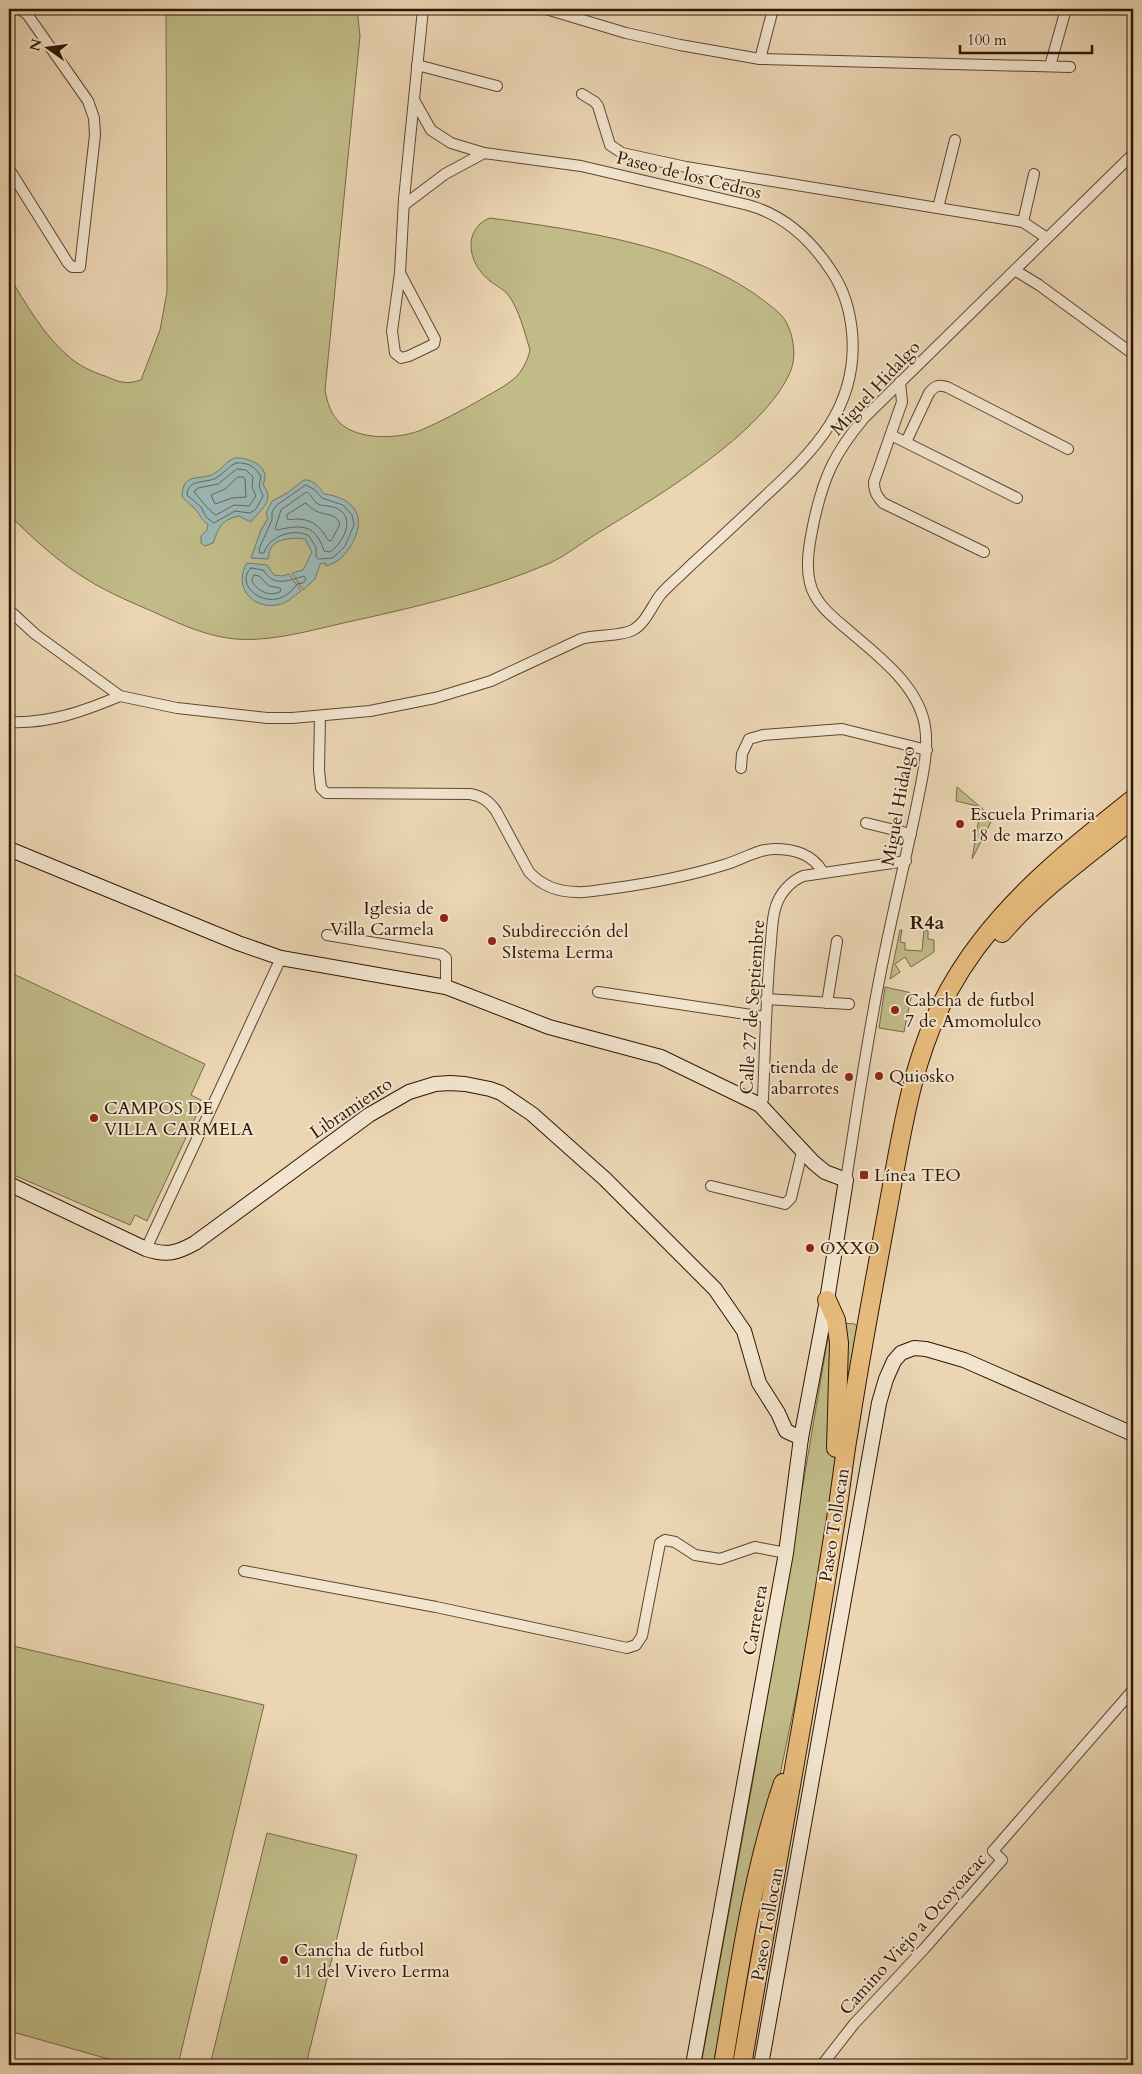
<svg xmlns="http://www.w3.org/2000/svg" width="1142" height="2074" font-family="Cardo,serif">
  <rect width="100%" height="100%" fill="#ebd5b3"/>
  <filter id="stains"><feTurbulence type="fractalNoise" baseFrequency=".004" numOctaves="4"/><feColorMatrix values="0 0 0 0 .2 0 0 0 0 .09 0 0 0 0 .02 0 0 0 .5 -.17"/></filter>
  <radialGradient id="worn" r=".72"><stop offset=".6" stop-color="#630" stop-opacity="0"/><stop offset="1" stop-color="#630" stop-opacity=".3"/></radialGradient>
  <g fill="#c0bb87" stroke="#786846">
    <path d="M166,9H357L360,36L325,390C327,402 331,415 341,424C360,440 396,439 419,431C440,422 461,411 480,400C492,393 506,386 516,377C523,370 528,359 530,350C524,331 520,312 509,296C504,289 496,286 490,281C477,271 468,254 472,237C475,228 481,221 490,218C579,230 696,246 767,303C776,310 784,316 788,326C794,339 796,357 791,370C766,433 650,501 593,536C579,545 565,556 550,563C485,591 416,607 348,622C312,630 272,642 235,639C206,636 182,625 156,613C133,603 109,593 88,580C58,562 34,539 9,515V276C24,301 45,337 68,356C78,365 92,372 105,376C119,382 126,385 141,380L160,330L167,292Z"/>
    <path d="M957,787L993,818L972,859L981,807L956,801Z"/>
    <path d="M900,930H902L900,942L905,943V950L922,951L924,930L928,931V939L934,940V952L911,967L905,957L895,964L900,972L890,979Z"/>
    <path d="M9,972L205,1064L191,1095L203,1101L147,1221L135,1215L130,1225L9,1173Z"/>
    <path d="M885,987L912,993L904,1032L879,1028Z"/>
    <path d="M843,1323L855,1324L860,1332L836,1504L720,2065H701L752,1786L829,1331Z"/>
    <path d="M9,1645L264,1705L178,2065H130L9,2031Z"/>
    <path d="M267,1833L357,1855L306,2065H210Z"/>
  </g>
  <g fill="#9bb7b5" stroke="#70776e">
    <path d="M235,458C250,457 272,468 263,484C265,488 268,492 268,495C269,506 256,514 251,522L239,516C221,520 219,527 213,543L205,546L201,543V536L207,530L208,524C200,520 201,514 194,508C190,504 185,501 182,496C183,470 202,482 215,473C223,468 226,461 235,458Z"/>
    <path d="M304,480C313,479 319,487 324,494C350,497 367,513 354,540C347,553 340,562 326,566L325,563L320,564L315,579L303,590L292,573L303,570L312,552L305,539C296,537 276,538 271,548C269,551 269,556 268,559L251,558L261,530L268,518L266,513L272,501L287,493Z"/>
    <path d="M247,563L267,565L274,575L282,576L289,574L301,591C294,596 286,604 277,605C251,609 233,586 247,563Z"/>
  </g>
  <g fill="none" stroke-linecap="round" stroke-linejoin="round">
    <g stroke="#65665c" stroke-width="1">
      <path d="M236,463C248,462 256,467 261,477L259,486L263,496L256,509L250,513L235,511L214,523L206,517L201,507L187,495C188,478 205,484 216,478C224,474 228,466 236,463Z"/>
      <path d="M237,469L246,470L253,477L252,487L256,496L249,506L234,505L216,515C211,513 200,499 195,493L194,491L198,488L218,484Z"/>
      <path d="M238,477H243L245,479L246,497L232,498L215,504L211,495L225,489Z"/>
      <path d="M306,485L315,490L322,498L343,505L352,515L354,525L345,546L333,558L318,559L316,557V547L309,536C294,527 268,537 264,553H260L259,549L272,520V512L276,506Z"/>
      <path d="M307,492C312,495 313,501 318,504C324,507 332,505 338,509C356,519 343,543 330,552L324,551C316,525 302,524 278,530L275,529L281,510Z"/>
      <path d="M306,503C309,506 312,509 316,511C326,516 335,512 340,524L331,541L328,540C321,528 314,520 299,519C294,519 291,520 287,519V515Z"/>
      <path d="M251,568L263,570C274,587 287,581 304,576L306,579L303,583L297,584C274,619 231,586 251,568Z"/>
      <path d="M254,575L259,576L269,586L280,588L281,591C271,598 257,591 252,581Z"/>
    </g>
    <g stroke="#5e4630" stroke-width="12">
      <g id="street">
        <path d="M546,9L626,33L680,45L760,59L1070,67"/>
        <path d="M760,59L773,9"/>
        <path d="M417,65L497,86"/>
        <path d="M1050,66L1066,9"/>
        <path d="M582,94L595,102L598,106L610,145L622,153L686,167L1023,222L1047,238"/>
        <path d="M9,169L68,263L72,267H80L95,135L94,118L88,101L27,14L19,9"/>
        <path d="M404,205L445,174L484,153"/>
        <path d="M938,208L955,140"/>
        <path d="M1023,222L1034,174"/>
        <path d="M1016,271L1039,285L1133,354"/>
        <path d="M400,273L435,339L434,344L409,356L401,358L395,353L392,331L400,273L404,199L423,9"/>
        <path d="M900,382L902,402L874,482C874,492 877,496 883,503L984,552"/>
        <path d="M891,435L1017,498"/>
        <path d="M906,442L929,393C935,386 938,384 947,387L1068,449"/>
        <path d="M9,610L35,634L120,696L177,708L267,718H292L370,711L435,698L491,681L581,639C597,634 620,637 633,630C646,623 652,605 661,594C670,584 681,575 691,565C715,543 739,521 763,498C814,451 859,407 852,332C850,311 844,290 832,272C812,241 784,215 748,205L581,166L484,153L451,143L431,130L414,100"/>
        <path d="M320,716L319,770L321,788L326,793L470,794C482,796 489,801 496,811L529,872C542,886 558,892 577,892C587,893 598,890 608,889C647,884 689,876 727,864C743,859 758,849 774,849C795,849 812,854 823,872"/>
        <path d="M9,722C49,724 84,711 120,696"/>
        <path d="M741,768L742,754L749,739L763,735L842,729L927,750"/>
        <path d="M866,823L911,834"/>
        <path d="M327,935L441,954L446,958V987"/>
        <path d="M598,992L766,1017"/>
        <path d="M766,999L849,1004"/>
        <path d="M827,1003L837,941"/>
        <path d="M760,1105L763,1099C765,1050 766,1001 770,952C772,938 771,920 776,906C780,893 791,881 803,876L906,861"/>
        <path d="M846,1180C858,1104 869,1026 885,951C895,902 907,853 917,804C922,778 929,753 925,726C918,685 878,656 848,630C833,617 815,604 810,583C805,564 810,540 814,521C824,475 835,453 864,418L1133,154"/>
        <path d="M711,1186L785,1204L791,1198L802,1152"/>
        <path d="M146,1249L281,958"/>
        <path d="M244,1571L436,1607L627,1648L636,1645L642,1636L660,1543L665,1540L675,1542L695,1555L720,1559L755,1547L786,1553"/>
        <path d="M822,2065L854,2024L924,1949L1002,1860L993,1851L1133,1690"/>
      </g>
    </g>
    <g stroke="#2f1604" stroke-width="16">
      <g id="secondary">
        <path d="M9,849L238,943L281,958L446,987L549,1027L661,1057L760,1105L813,1162L825,1172L846,1180L827,1300L801,1438L786,1553L693,2065"/>
        <path d="M9,1184L146,1249C167,1256 177,1253 195,1243L369,1115L409,1092L435,1084L450,1083L465,1084L490,1089L501,1093L532,1114L605,1179L715,1289L744,1331L759,1383L778,1413L786,1431L801,1438"/>
        <path d="M761,2065L879,1403L886,1379L894,1361L901,1353L914,1348L926,1349L964,1360L1133,1434"/>
      </g>
    </g>
    <g stroke="#2f1604" stroke-width="20">
      <g id="highway">
        <path d="M1002,933C1040,889 1088,855 1133,819"/>
        <path d="M827,1300L836,1320L839,1343L836,1448"/>
        <path d="M723,2065C739,1971 752,1874 783,1783"/>
        <path d="M742,2065C772,1887 806,1710 834,1531C840,1498 843,1463 849,1430C860,1357 874,1285 887,1213C901,1138 911,1058 949,990C993,910 1063,855 1133,799"/>
      </g>
    </g>
    <use href="#street" stroke="#f2e4ce" stroke-width="10"/>
    <use href="#secondary" stroke="#f2e4ce" stroke-width="14"/>
    <use href="#highway" stroke="#e6ba7a" stroke-width="18"/>
  </g>
  <g fill="#8f2418" stroke="#f2e4ce" stroke-width="2">
    <circle cx="960" cy="824" r="5"/>
    <circle cx="444" cy="918" r="5"/>
    <circle cx="492" cy="941" r="5"/>
    <circle cx="895" cy="1010" r="5"/>
    <circle cx="879" cy="1076" r="5"/>
    <circle cx="849" cy="1077" r="5"/>
    <circle cx="94" cy="1118" r="5"/>
    <rect x="859" y="1170" width="10" height="10" rx="2.5"/>
    <circle cx="810" cy="1248" r="5"/>
    <circle cx="284" cy="1960" r="5"/>
  </g>
  <g text-anchor="middle" stroke-width="4" stroke-linejoin="round" paint-order="stroke">
    <g font-size="18" fill="#2f1604" stroke="#f2e4ce">
      <text transform="translate(689 175) rotate(14)" y="6">Paseo de los Cedros</text>
      <text transform="translate(875 388) rotate(-47)" y="6">Miguel Hidalgo</text>
      <text transform="translate(898 806) rotate(-80)" y="6">Miguel Hidalgo</text>
      <text transform="translate(752 1007) rotate(-86)" y="6">Calle 27 de Septiembre</text>
      <text transform="translate(351 1108) rotate(-34)" y="6">Libramiento</text>
      <text transform="translate(834 1525) rotate(-81)" y="6">Paseo Tollocan</text>
      <text transform="translate(755 1620) rotate(-80)" y="6">Carretera</text>
      <text transform="translate(767 1924) rotate(-80)" y="6">Paseo Tollocan</text>
      <text transform="translate(913 1934) rotate(-48)" y="6">Camino Viejo a Ocoyoacac</text>
    </g>
    <g font-size="18" fill="#2f1604" stroke="#f2e4ce" text-anchor="start">
      <text x="970" y="820">Escuela Primaria<tspan x="970" dy="21">18 de marzo</tspan></text>
      <text x="434" y="914" text-anchor="end">Iglesia de<tspan x="434" dy="21">Villa Carmela</tspan></text>
      <text x="502" y="937">Subdirección del<tspan x="502" dy="21">SIstema Lerma</tspan></text>
      <text x="905" y="1006">Cabcha de futbol<tspan x="905" dy="21">7 de Amomolulco</tspan></text>
      <text x="839" y="1073" text-anchor="end">tienda de<tspan x="839" dy="21">abarrotes</tspan></text>
      <text x="889" y="1082">Quiosko</text>
      <text x="104" y="1114">CAMPOS DE<tspan x="104" dy="21">VILLA CARMELA</tspan></text>
      <text x="874" y="1181">Línea TEO</text>
      <text x="820" y="1254">OXXO</text>
      <text x="294" y="1956">Cancha de futbol<tspan x="294" dy="21">11 del Vivero Lerma</tspan></text>
    </g>
    <g font-size="20" font-weight="bold" fill="#2f1604" stroke="#f2e4ce">
      <text x="927" y="929">R4a</text>
    </g>
  </g>
  <rect width="1142" height="2074" fill="none" stroke="#ebd5b3" stroke-width="30"/>
  <rect x="10" y="10" width="1122" height="2054" fill="none" stroke="#2f1604" stroke-width="2.5"/>
  <rect x="15" y="15" width="1112" height="2044" fill="none" stroke="#2f1604"/>
  <g transform="translate(48 48) rotate(284)" stroke="#f2e4ce" stroke-width="4" paint-order="stroke">
  <path d="M0-4L9 19L0 12L-9 19Z" fill="#2f1604"/>
  <text y="-8" font-size="14" font-weight="bold" text-anchor="middle" fill="#2f1604">N</text>
  </g>
  <path d="M960 45v8h132v-8" fill="none" stroke="#2f1604" stroke-width="2.5"/>
  <text x="967" y="45" font-size="15" fill="#2f1604" stroke="#f2e4ce" stroke-width="4" paint-order="stroke">100 m</text>
  <rect width="100%" height="100%" filter="url(#stains)"/>
  <rect width="100%" height="100%" fill="url(#worn)"/>
</svg>
